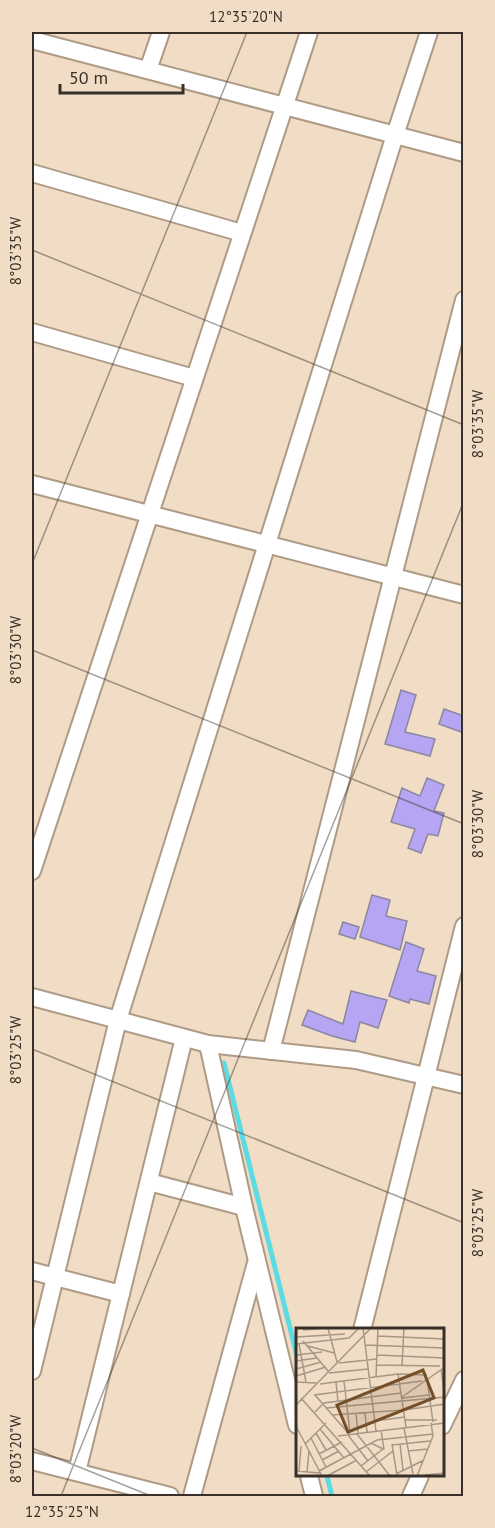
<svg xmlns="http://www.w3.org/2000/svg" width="495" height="1528" font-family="'PT Sans',sans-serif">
  <rect width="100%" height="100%" fill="#f1dcc6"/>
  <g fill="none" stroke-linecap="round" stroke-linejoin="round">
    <g stroke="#5ddbe2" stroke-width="5">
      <path d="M224,1063L297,1356"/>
      <path d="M327,1476L332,1496"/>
    </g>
  </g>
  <g fill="#b5a5f2" stroke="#8b87a0" stroke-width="1.5">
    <path d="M401,690L416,695L405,732L435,739L430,756L385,744Z"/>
    <path d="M444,709L464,716V733L439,724Z"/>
    <path d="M427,778L444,785L434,811L444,813L438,836L428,834L421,853L408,848L415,829L391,822L402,788L420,796Z"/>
    <path d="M372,895L390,900L386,916L407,921L400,950L360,937Z"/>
    <path d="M343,922L359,927L355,939L339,934Z"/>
    <path d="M406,942L424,949L417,971L436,976L429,1004L410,999L409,1003L389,996Z"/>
    <path d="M351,991L387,1000L378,1028L360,1022L355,1042L332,1036L302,1025L308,1010L343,1024Z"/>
  </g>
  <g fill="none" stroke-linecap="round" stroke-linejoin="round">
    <g stroke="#ae9b86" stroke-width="20">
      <g id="minor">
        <path d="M32,40L464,153"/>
        <path d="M148,70L161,32"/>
        <path d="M32,173L242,233"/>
        <path d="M32,332L194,378"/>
        <path d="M32,484L464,595"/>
        <path d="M32,871L309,32"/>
        <path d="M32,997L208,1044L356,1060L464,1085"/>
        <path d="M208,1044L244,1207L297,1425"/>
        <path d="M271,1051L464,300"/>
        <path d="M149,1182L244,1207"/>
        <path d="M32,1271L121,1294"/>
        <path d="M362,1330L464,926"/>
        <path d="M32,1371L118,1020L395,135L429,32"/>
        <path d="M442,1426L464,1380"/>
        <path d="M32,1461L170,1496"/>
        <path d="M77,1472L184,1038"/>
        <path d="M309,1476L314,1496"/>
        <path d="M192,1496L256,1263"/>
        <path d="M411,1496L420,1476"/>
      </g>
    </g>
    <use href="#minor" stroke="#fff" stroke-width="16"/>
  </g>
  <path fill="none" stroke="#383028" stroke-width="1.5" stroke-opacity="0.45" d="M32,250L464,425M32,564L247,32M32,650L464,824M32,1049L464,1223M32,1448L151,1496M61,1496L464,501"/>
  <g transform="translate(296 1328)">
    <rect width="148" height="148" fill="#f1dcc6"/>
    <path fill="none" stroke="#a79787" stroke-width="1.5" d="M32,0L41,34M67,0L80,103M128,0L149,1M7,2L29,0M81,8L149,11M0,9L49,6M7,13L32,43M0,16L53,10L63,0M3,16L10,54M69,17L149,20M12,18L38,25M0,27L26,24M81,27L149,30M0,33L21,30M43,35L81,31M80,37L144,38M106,38L108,0M0,41L25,34M33,45L72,41M102,46L110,99M0,48L30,39M80,49L82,0M131,51L137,94M48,53L54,105M0,54L20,55M40,54L42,74M24,56L102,46L131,47M18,67L126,53M19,67L53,106M106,69L149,39M5,70L74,148M106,70L133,67M0,77L75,0M30,80L149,69L145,41M108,82L149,76M19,84L28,75L105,65M60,85L62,105M69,85L71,104M36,87L108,82M109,92H141M79,93L109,89M0,98L26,148M108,100L117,146M24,101L48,130M85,102L88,122M20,105L30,122M61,106L94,148M52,107L72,133M42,108L149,95M15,110L30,139M9,116L30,95M96,116L101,148M104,116L107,142M96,117L134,113M112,123L132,121M23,126L46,114M26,132L43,123M65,138L87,121L75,115M0,143L24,145M3,143L5,118M23,143L81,112L137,106M11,144L13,123M70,144L97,123M100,146L128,132M129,147L149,145M31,148L61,132M121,148L137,108L135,95"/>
    <path fill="#74502a" fill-opacity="0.15" stroke="#74502a" stroke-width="3" d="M127,42L138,70L52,104L41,77Z"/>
    <rect width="148" height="148" fill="none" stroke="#383028" stroke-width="3"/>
  </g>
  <rect width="495" height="1528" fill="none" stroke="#f1dcc6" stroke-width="66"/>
  <path d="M60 84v9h123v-9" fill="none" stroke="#383028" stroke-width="3"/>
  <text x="69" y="84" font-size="18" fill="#383028" stroke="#f1dcc6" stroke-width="4.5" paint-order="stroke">50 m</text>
  <rect x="33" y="33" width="429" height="1462" fill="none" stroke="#383028" stroke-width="2"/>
  <g font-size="15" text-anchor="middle" fill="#383028">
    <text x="246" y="22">12°35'20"N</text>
    <text transform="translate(16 251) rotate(-90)" y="5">8°03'35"W</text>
    <text transform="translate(478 424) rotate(-90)" y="5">8°03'35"W</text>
    <text transform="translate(16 650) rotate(-90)" y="5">8°03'30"W</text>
    <text transform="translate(478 824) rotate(-90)" y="5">8°03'30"W</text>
    <text transform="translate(16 1050) rotate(-90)" y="5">8°03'25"W</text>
    <text transform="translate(478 1223) rotate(-90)" y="5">8°03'25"W</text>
    <text transform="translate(16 1449) rotate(-90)" y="5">8°03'20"W</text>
    <text x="62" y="1517">12°35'25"N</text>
  </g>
</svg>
